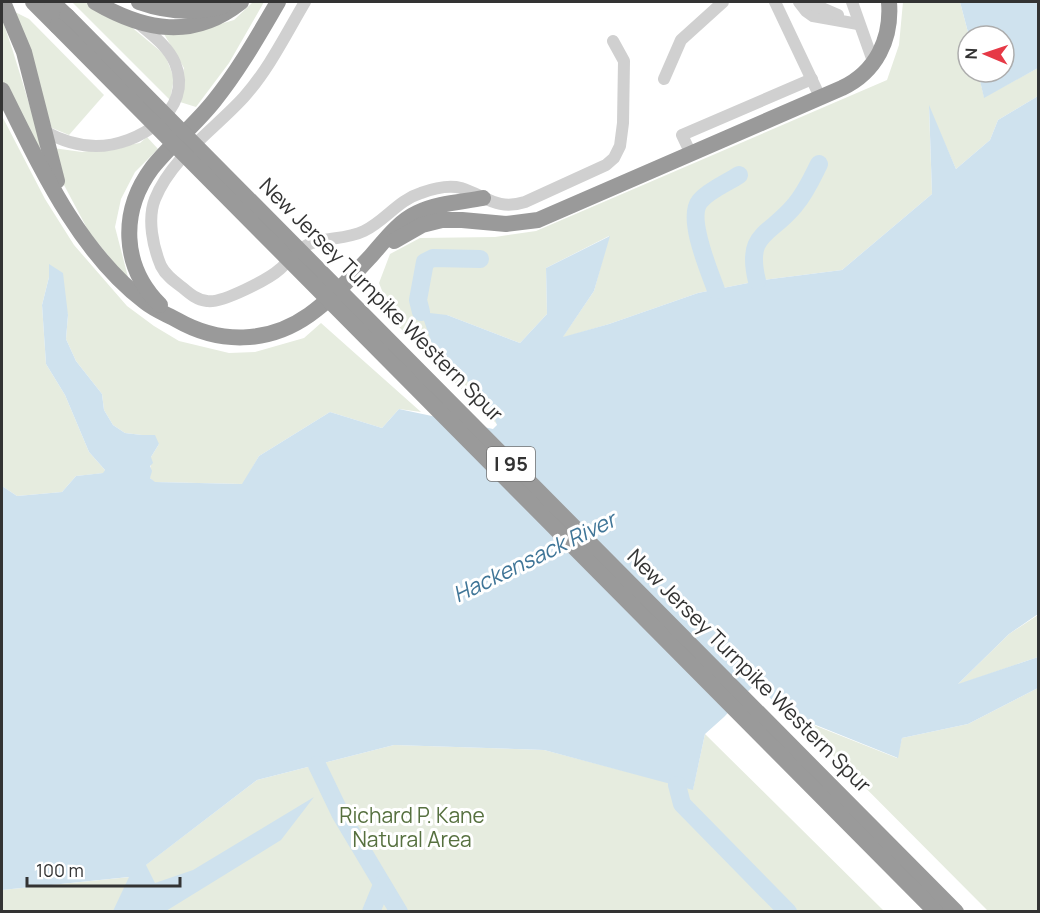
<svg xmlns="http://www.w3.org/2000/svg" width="1040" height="913" font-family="Manrope,sans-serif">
  <rect width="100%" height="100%" fill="#fff"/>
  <g fill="#e6ecdf">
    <path d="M72,2H89L129,25L165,55L174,78L170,100Z"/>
    <path d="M253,2H264L229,63L196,107L180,102L184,68L164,34L193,32L234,20Z"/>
    <path d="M903,2H960L969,36L968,72H978L984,97L1038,68V96L998,120L990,140L956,169L929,108L932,194L842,270L763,280L698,293L609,324L562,338L594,291L609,236L546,268L547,314L520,343L447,315L432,344C456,368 486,393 498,425L395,323L379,283L390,254L420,238L495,237L536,231L887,80L899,45Z"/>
    <path d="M15,12L29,19L104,95L69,135L52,128L45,112Z"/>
    <path d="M2,19C17,60 27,101 42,142L38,152L2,81Z"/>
    <path d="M2,116L45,199L74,245L127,306L154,326L179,341L229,353L255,352L304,338L321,323L421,412L399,409L382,428L330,412L259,456L243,484L154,482L150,478L151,457L159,444L142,435L125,433L113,425L104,410L102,394L76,361L66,339L68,315L50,265L49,277L42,305L46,364L65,395L89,452L105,470L104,473L76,476L62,492L17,496L2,486Z"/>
    <path d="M147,137L158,149L135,172L121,199L115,227L129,281L89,232L64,185L53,148L82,152L140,143Z"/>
    <path d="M1038,615V657L957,685L1009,634Z"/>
    <path d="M1038,688V911H988L796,718L897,758L902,738L968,724Z"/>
    <path d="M705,734L884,911L2,912V890L130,877L257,780L394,745L544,750L693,789Z"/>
  </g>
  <g fill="#cfe2ee">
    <path d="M960,2H1038V68L984,98L978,72H1004V36H969Z"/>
    <path d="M1038,96V614L1009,634L958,684L1038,657V688L968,724L902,738L898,758L786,713L755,684L724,717L705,734L693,790L544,750L394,745L257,780L146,865L155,883L193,870L314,797L281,840L166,911H113L129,877L2,890V486L17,496L62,492L76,476L103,473L105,470L89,452L65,395L46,364L42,305L49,277V264L63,273L68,315L66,339L76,361L102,394L104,410L113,425L125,433L142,435H155L159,444L151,457L153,463L150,466L152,471L150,478L155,482L242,484L259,456L330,412L382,428L399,409L493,429L497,425L492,411L460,372L432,344L421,312L447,315L520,343L547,314L546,268L610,236L594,291L563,337L609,324L698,293L763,280L842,270L932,194L929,105L956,169L990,140L998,120Z"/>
  </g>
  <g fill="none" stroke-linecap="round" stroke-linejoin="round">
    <g stroke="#cfe2ee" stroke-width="18">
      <path d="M757,281C745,232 770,236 795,205C806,192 812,178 819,164"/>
      <path d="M716,290C709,270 686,218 700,201C709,190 727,183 739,175"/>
      <path d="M421,312L418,300L425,262L433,258L480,259"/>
      <path d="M317,765L341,815L399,912"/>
      <path d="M677,785L682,804L788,912"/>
      <path d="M371,912L382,885"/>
    </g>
    <g stroke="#d0d0d0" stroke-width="12">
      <path d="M305,2C286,34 269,69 244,97C214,130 172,157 155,199C147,219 153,247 161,266C166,276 175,282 183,288C190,294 197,300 207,301C221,304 269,279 280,269C289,261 297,250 307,245C322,237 346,240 364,231C385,221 398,200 421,193C432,189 449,185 461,188C486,196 497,211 525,202L606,165L614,158L620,146L623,123L624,61L613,41"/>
      <path d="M775,2L820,97"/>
      <path d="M799,2L806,11L813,16L858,24"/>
      <path d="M808,2L838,15"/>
      <path d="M852,2L874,64"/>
      <path d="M664,79L681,40L723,2"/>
      <path d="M44,131C60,140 78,146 96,146C137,146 195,111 175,63C168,46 152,35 138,23"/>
      <path d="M691,154L682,135L812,79"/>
    </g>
    <g stroke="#9a9a9a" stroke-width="16">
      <path d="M3,2L24,52L57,181"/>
      <path d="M33,2L57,26"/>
      <path d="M52,2L67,16"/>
      <path d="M95,2C145,31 193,40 241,2"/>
      <path d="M139,2C167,12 194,14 223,6"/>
      <path d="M2,90C39,164 77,250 145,302C155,310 166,314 177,320C219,344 268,344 309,315C332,299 352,276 371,256C385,240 398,222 417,213C437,203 462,202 483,198"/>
      <path d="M394,241L422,225L442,220H462L506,224L538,220L842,88C876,72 892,39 889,2"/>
      <path d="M160,305C121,266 120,211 152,168C171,144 195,125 214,101C239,70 258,36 278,2"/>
    </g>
    <g stroke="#9a9a9a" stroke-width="16">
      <path d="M67,16L956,912"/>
      <path d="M57,26L936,912"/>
    </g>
  </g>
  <g text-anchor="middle" stroke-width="6" stroke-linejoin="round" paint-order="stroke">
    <rect fill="#fff" stroke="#707070" stroke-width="1.5" x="487" y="447" width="48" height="34" rx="4.5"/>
    <g font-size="20" font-weight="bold" fill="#333">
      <text x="511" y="471">I 95</text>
    </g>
    <g font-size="21" fill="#333" stroke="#fff">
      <text transform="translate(381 300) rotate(45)" y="7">New Jersey Turnpike Western Spur</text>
      <text transform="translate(749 671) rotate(45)" y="7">New Jersey Turnpike Western Spur</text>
    </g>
    <g font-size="21" fill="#56703f" stroke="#fff">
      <text x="412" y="823">Richard P. Kane<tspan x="412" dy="24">Natural Area</tspan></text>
    </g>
    <g font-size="22" font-style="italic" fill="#3f7597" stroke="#fff">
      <text transform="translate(534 557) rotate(-26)" y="8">Hackensack River</text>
    </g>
  </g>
  <rect width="1040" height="913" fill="none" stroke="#333333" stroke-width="6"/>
  <g transform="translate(986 54) rotate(272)"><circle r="28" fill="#ffffff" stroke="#adadad" stroke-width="1.5"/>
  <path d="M0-4.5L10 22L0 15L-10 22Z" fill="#e63946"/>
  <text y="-9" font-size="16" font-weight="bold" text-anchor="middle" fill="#333333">N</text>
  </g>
  <path d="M27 877v9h153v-9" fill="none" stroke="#333333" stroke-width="3"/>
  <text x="36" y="877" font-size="18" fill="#333333" stroke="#ffffff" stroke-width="4.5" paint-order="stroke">100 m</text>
</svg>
